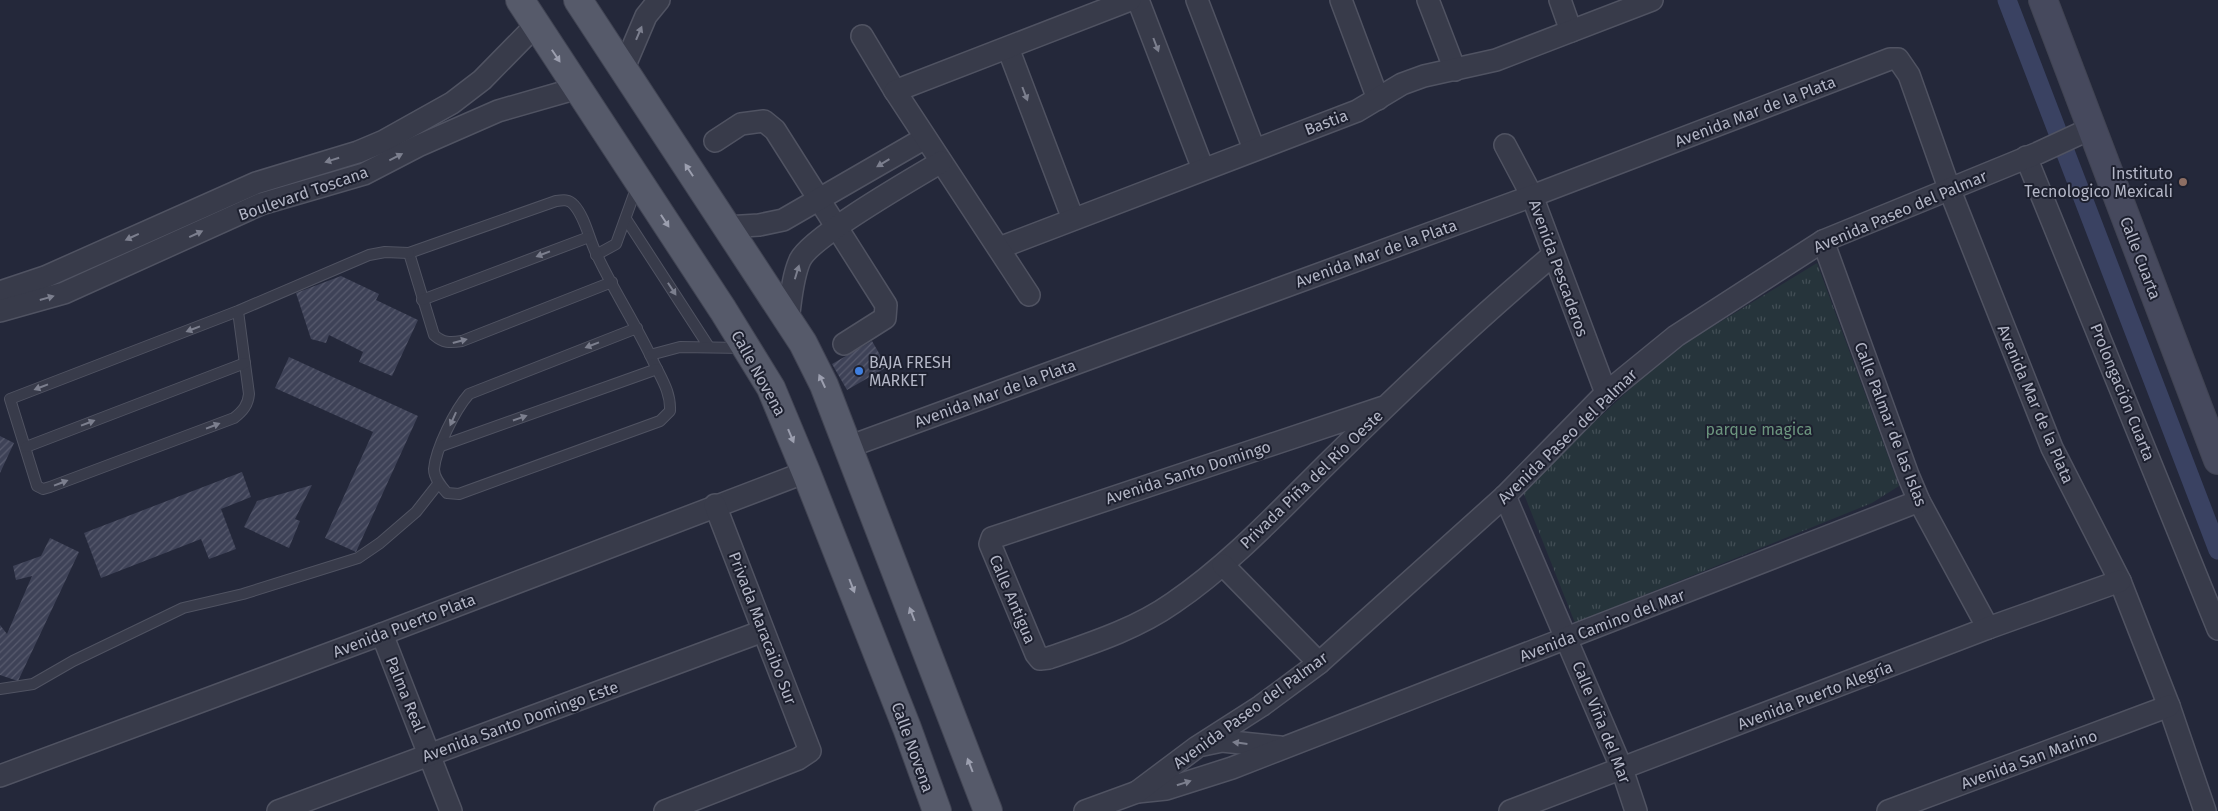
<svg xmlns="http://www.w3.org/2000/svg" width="2218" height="811" font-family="'Fira Sans',sans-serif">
  <defs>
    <pattern id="park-tufts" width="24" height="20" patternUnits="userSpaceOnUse" patternTransform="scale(1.25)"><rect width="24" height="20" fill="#26343b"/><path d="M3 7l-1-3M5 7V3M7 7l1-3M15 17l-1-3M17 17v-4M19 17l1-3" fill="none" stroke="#434f56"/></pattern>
    <pattern id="building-hatch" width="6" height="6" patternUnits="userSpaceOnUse" patternTransform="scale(1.25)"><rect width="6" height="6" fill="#3e4257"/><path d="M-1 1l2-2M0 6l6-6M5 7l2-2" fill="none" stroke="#585b6e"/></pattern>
  </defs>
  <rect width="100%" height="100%" fill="#24283a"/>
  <path fill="url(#park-tufts)" d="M1817,263L1899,486L1872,503L1575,623L1522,489L1669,353Z"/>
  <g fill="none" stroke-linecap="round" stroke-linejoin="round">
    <path stroke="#3a4262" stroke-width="19" d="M2007,0L2218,550"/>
  </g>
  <g fill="url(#building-hatch)">
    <path d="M341,276L379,294L376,300L418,320L392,376L359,362L363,352L329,335L326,343L311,339L296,293Z"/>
    <path d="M872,341L887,367L847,390L832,364Z"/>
    <path d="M289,357L418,416L356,552L325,538L373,432L275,388Z"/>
    <path d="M0,436L14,443L0,473Z"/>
    <path d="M242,472L251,497L221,509L236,549L209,559L201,539L101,578L84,533Z"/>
    <path d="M312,485L295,519L300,521L289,548L244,527L257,501Z"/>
    <path d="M50,538L79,552L18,681L0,675V625L7,634L32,576L16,580L13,566L41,556Z"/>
  </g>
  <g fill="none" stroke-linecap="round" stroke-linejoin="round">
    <g stroke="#505362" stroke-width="12">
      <g id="lane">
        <path d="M626,219L709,347"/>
        <path d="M596,255L616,244L637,186"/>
        <path d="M612,282L462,341C450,343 443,343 434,335L409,253L556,201C563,200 569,199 574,205C585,217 589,239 596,253C613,290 636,324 653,361C661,378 671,392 670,411L660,421L459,494L447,493C441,486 434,478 434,469C436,448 455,410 469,394L637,328"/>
        <path d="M422,300L589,237"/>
        <path d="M238,311L249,394C248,405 243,411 234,418L50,487L43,489L37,486L10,399L238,311L369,255L385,252L409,253"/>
        <path d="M650,355L680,347L743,348"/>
        <path d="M441,446L657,369"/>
        <path d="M26,447L245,363"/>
        <path d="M0,689L33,684L73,661L183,608L243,594L358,558L380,543L416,512L438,484"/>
      </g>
    </g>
    <g stroke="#505362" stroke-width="24">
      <g id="street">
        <path d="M1138,0L1203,169"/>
        <path d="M1197,0L1254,149"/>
        <path d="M1341,0L1378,99"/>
        <path d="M1428,0L1455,70"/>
        <path d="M1560,0L1571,31"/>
        <path d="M862,36L895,91"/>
        <path d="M1008,48L1073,219"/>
        <path d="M623,70L646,16L659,0"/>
        <path d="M715,141L741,124L764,121L775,130L886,305L885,318L844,344"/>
        <path d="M1505,145L1532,196L1606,393"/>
        <path d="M2026,157L2218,629"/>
        <path d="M726,227L759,225L783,220L925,138"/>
        <path d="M1823,241L1908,475L1919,501L1988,628"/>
        <path d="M999,248L1357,111L1402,84L1424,76L1496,60L1652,0"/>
        <path d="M0,292L45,277L256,183L358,152L384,141L452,103L482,80L536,25"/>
        <path d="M1029,295L895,91L1130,0"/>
        <path d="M0,311L64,293L261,204L364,174L418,146L498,111L578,88"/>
        <path d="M788,320C791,300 792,278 800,260C811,237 914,178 941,162"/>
        <path d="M1384,407L992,538L990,544L1036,654L1040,659L1049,658C1092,643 1136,629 1173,603C1233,562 1282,508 1333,458C1404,388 1477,319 1553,255"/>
        <path d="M848,447L1532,196L1890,59H1898L1909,75L1949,188L2052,448L2120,581L2169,706L2205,811"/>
        <path d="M1505,496L1622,769L1636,811"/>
        <path d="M1223,565L1319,663"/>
        <path d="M382,634L451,811"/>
        <path d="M1203,745L1222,741L1280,747"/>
        <path d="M0,776L382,634L806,472"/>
        <path d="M1137,792L1166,789L1232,768L1919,501"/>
        <path d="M278,811L763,631"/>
        <path d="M665,811L798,759L810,751L715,505"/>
        <path d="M1085,811L1137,792L1197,747L1261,706L1319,663L1505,496L1606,393L1676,336L1823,241L2038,153L2092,128"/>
        <path d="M1510,811L1988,628L2120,581"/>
        <path d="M1888,811L2169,706"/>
      </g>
    </g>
    <g stroke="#414453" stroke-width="30">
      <path id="secondary" d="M2043,0L2218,460"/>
    </g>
    <g stroke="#414453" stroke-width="30">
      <g id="primary">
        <path d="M520,0L723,310L771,388L806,472L907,728L937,811"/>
        <path d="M578,0L803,343L824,385L988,811"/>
      </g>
    </g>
    <use href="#lane" stroke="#383b4a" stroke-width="10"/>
    <use href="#street" stroke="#383b4a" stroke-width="21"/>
    <use href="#secondary" stroke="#46495d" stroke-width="28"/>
    <use href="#primary" stroke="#565a6a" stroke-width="28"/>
  </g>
  <defs><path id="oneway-solid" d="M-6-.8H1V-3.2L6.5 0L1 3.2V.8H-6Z" transform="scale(1.25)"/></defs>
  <g fill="#7c7f8e">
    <use href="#oneway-solid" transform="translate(639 33) rotate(-67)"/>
    <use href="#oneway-solid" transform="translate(1156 45) rotate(69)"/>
    <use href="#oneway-solid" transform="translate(1025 94) rotate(69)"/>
    <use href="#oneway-solid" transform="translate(396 157) rotate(-27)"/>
    <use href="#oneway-solid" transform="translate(332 160) rotate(163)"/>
    <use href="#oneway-solid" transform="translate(883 163) rotate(149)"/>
    <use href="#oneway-solid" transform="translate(196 234) rotate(-25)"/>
    <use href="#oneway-solid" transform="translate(132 237) rotate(155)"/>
    <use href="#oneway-solid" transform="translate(543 254) rotate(159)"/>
    <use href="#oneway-solid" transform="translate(797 272) rotate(-73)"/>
    <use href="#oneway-solid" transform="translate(672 289) rotate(57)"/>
    <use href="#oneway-solid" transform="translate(47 298) rotate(-16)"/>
    <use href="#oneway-solid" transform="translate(193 329) rotate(159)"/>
    <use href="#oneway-solid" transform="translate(460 341) rotate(-15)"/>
    <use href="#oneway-solid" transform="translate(592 345) rotate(159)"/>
    <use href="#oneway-solid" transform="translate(41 387) rotate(159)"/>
    <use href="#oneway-solid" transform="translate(520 418) rotate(-19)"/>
    <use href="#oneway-solid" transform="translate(453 419) rotate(114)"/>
    <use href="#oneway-solid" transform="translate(88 423) rotate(-21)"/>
    <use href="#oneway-solid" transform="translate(213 426) rotate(-21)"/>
    <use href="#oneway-solid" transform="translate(61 483) rotate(-21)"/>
    <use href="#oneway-solid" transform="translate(1240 743) rotate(-173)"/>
    <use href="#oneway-solid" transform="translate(1184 783) rotate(-18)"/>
  </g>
  <g fill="#9c9faf">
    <use href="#oneway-solid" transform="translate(556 56) rotate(56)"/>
    <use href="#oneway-solid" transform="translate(689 170) rotate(-123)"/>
    <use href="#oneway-solid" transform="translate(665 221) rotate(57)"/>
    <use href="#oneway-solid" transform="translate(822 381) rotate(-115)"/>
    <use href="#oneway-solid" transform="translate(791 436) rotate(67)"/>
    <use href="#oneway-solid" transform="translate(852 586) rotate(69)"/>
    <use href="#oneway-solid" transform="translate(912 614) rotate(-111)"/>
    <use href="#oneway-solid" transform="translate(970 765) rotate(-111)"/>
  </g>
  <circle fill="#8d6e63" stroke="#1d202f" stroke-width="2" cx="2183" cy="182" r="5"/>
  <circle fill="#3f7fe0" stroke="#1d202f" stroke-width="2" cx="859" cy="371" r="5"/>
  <g text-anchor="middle" stroke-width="4" stroke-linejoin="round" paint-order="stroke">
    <g font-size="16" fill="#b3b6c6" stroke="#1d202f">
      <text transform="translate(1755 111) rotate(-21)" y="6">Avenida Mar de la Plata</text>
      <text transform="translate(1326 122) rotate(-21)" y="6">Bastia</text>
      <text transform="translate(303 193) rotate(-19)" y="6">Boulevard Toscana</text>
      <text transform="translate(1900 211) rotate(-23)" y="6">Avenida Paseo del Palmar</text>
      <text transform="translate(1376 253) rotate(-20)" y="6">Avenida Mar de la Plata</text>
      <text transform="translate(2141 258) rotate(69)" y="6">Calle Cuarta</text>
      <text transform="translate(1559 268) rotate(70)" y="6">Avenida Pescaderos</text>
      <text transform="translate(759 373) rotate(61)" y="6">Calle Novena</text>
      <text transform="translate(2123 392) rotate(68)" y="6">Prolongación Cuarta</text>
      <text transform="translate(995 393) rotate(-20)" y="6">Avenida Mar de la Plata</text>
      <text transform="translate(2036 404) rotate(67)" y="6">Avenida Mar de la Plata</text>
      <text transform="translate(1891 424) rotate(69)" y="6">Calle Palmar de las Islas</text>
      <text transform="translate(1567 436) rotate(-44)" y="6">Avenida Paseo del Palmar</text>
      <text transform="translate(1188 472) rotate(-18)" y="6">Avenida Santo Domingo</text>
      <text transform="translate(1311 479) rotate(-44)" y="6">Privada Piña del Río Oeste</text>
      <text transform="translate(1013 599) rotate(67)" y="6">Calle Antigua</text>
      <text transform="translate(404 625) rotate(-21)" y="6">Avenida Puerto Plata</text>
      <text transform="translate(1602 625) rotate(-21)" y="6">Avenida Camino del Mar</text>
      <text transform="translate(763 628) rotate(69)" y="6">Privada Maracaibo Sur</text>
      <text transform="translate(406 694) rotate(68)" y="6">Palma Real</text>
      <text transform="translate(1815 695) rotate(-21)" y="6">Avenida Puerto Alegría</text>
      <text transform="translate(1250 710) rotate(-36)" y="6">Avenida Paseo del Palmar</text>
      <text transform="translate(520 721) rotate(-20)" y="6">Avenida Santo Domingo Este</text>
      <text transform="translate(1602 722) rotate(68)" y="6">Calle Viña del Mar</text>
      <text transform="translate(913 747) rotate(70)" y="6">Calle Novena</text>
      <text transform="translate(2029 759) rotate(-20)" y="6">Avenida San Marino</text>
    </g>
    <g font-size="16" fill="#b3b6c6" stroke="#1d202f" text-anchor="end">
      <text x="2173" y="179">Instituto<tspan x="2173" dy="18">Tecnologico Mexicali</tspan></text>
      <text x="869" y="368" text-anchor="start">BAJA FRESH<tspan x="869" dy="18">MARKET</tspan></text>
    </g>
    <g font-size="16" fill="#6c957e" stroke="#1d202f">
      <text x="1759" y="435">parque magica</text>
    </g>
  </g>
</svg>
